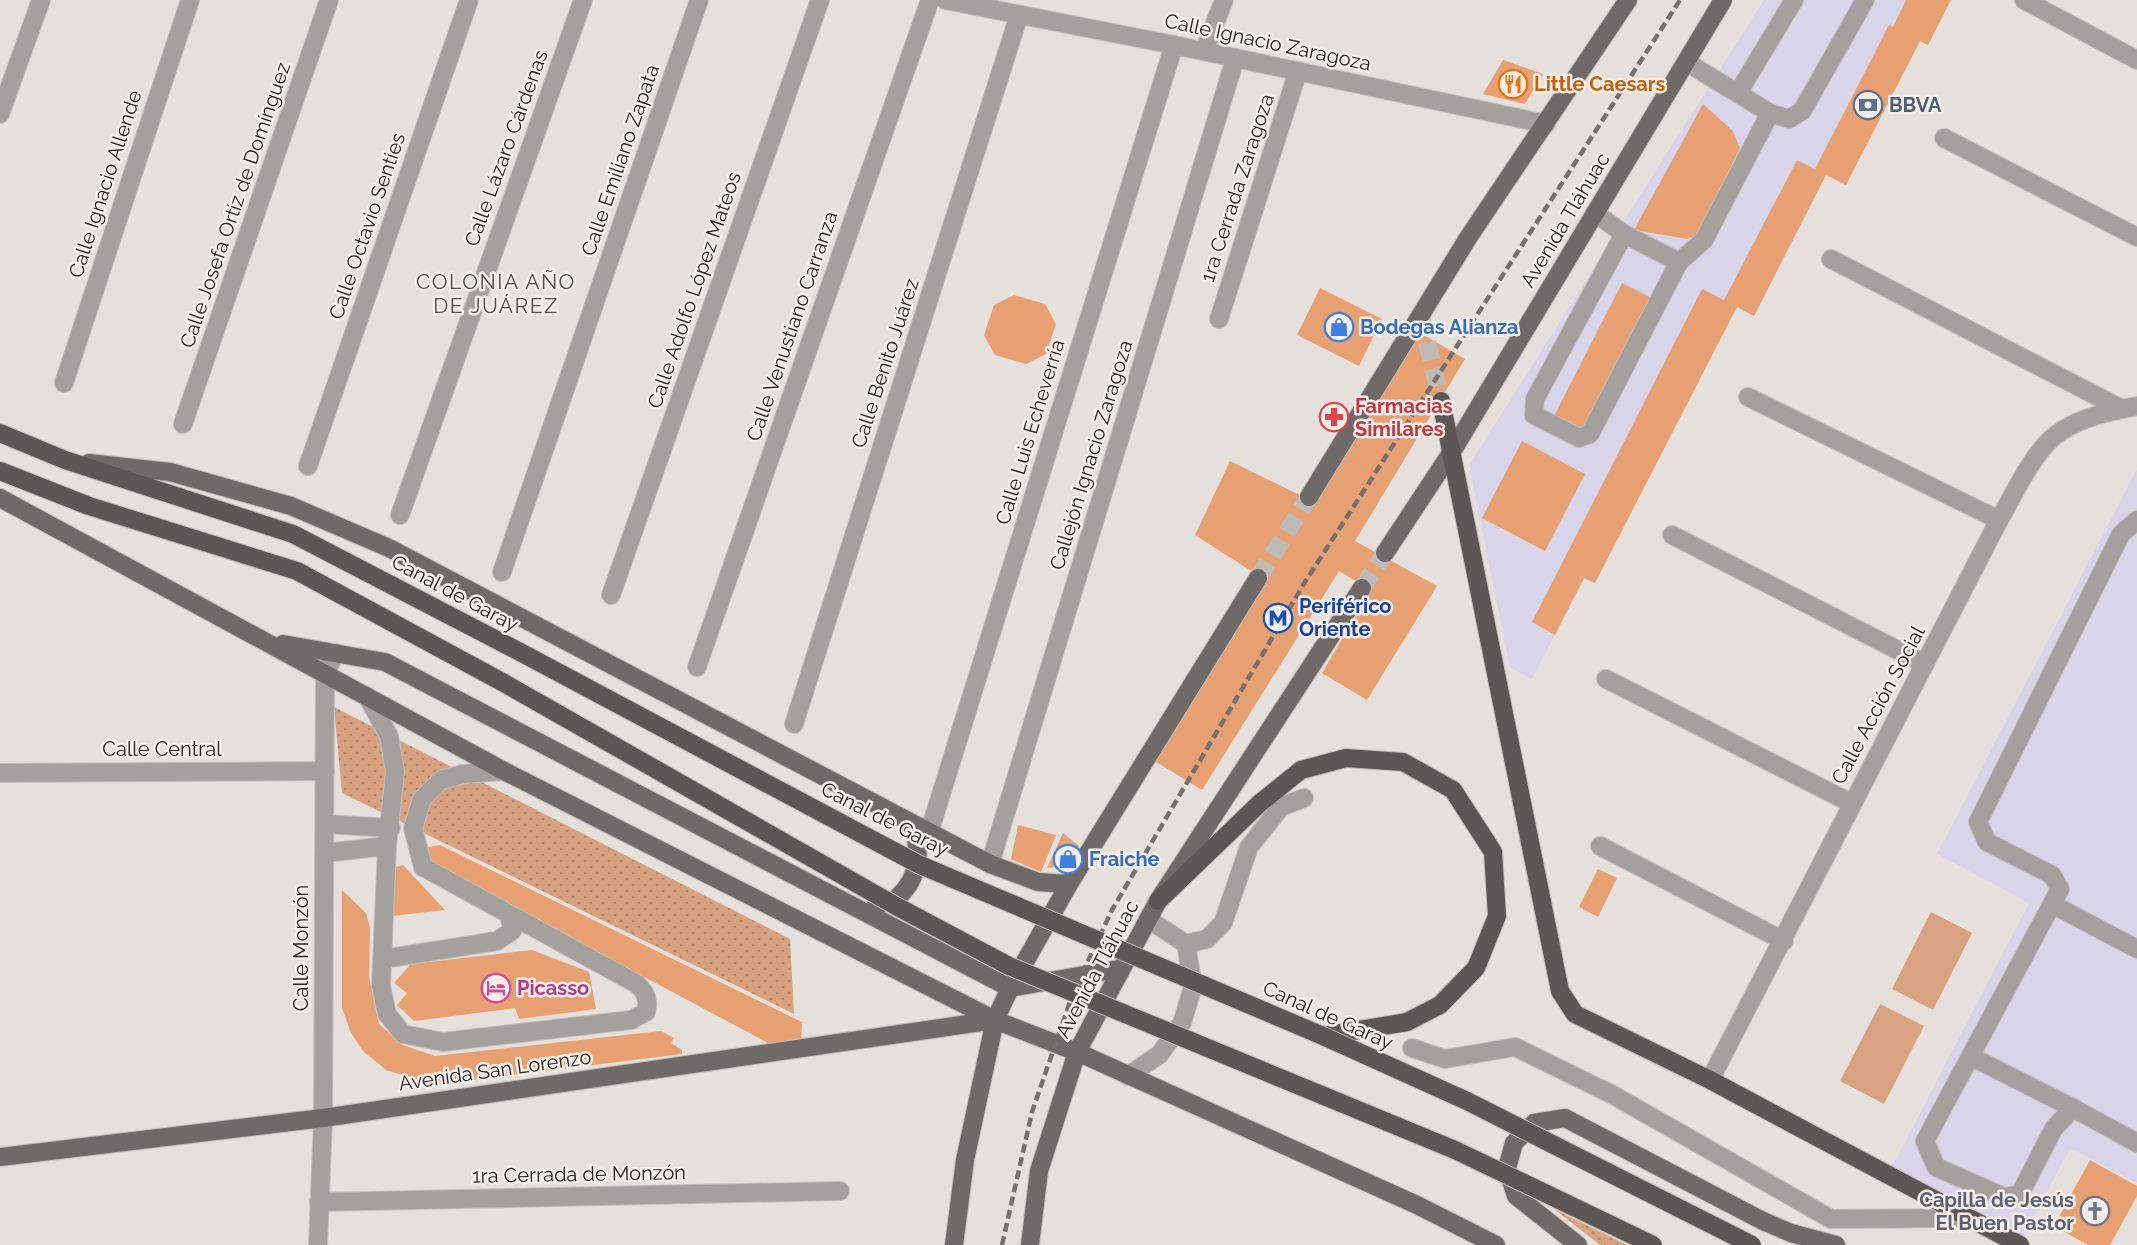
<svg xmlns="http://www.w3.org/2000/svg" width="2137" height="1245" font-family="Raleway,sans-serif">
  <defs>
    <pattern id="green-dots" width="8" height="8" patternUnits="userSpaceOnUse" patternTransform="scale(1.5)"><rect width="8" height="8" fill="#d8a280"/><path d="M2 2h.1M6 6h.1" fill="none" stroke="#af8468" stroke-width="1.8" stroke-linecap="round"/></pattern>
  </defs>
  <rect width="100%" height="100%" fill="#e6e0dc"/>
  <g fill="#d8d4ea">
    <path d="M1764,0H1951L1928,45L1920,41L1846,185L1826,175L1754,316L1736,307L1595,583L1584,579L1532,679L1510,667L1469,465Z"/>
    <path d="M2137,469V1183L2070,1148L2023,1238L1891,1169L2029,903L1937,854Z"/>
  </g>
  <g fill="url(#green-dots)">
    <path d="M334,707L790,939L794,1014L342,793Z"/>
    <path d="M1554,1209L1627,1245H1600Z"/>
  </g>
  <g fill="#d8a280">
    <path d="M1931,912L1972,933L1933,1010L1892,989Z"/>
    <path d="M1880,1004L1924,1026L1884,1104L1840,1081Z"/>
  </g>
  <g fill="#e7a072">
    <path d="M1906,0H1951L1928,45L1920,41L1846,185L1826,175L1754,316L1737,307L1595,583L1584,578L1555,635L1532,622L1702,289L1724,300L1797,160L1815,169L1889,25L1893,27Z"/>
    <path d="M1503,60L1543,74L1525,104L1483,94Z"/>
    <path d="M1703,104L1733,131L1740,148L1697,235L1687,239L1634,230Z"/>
    <path d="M1622,283L1650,297L1581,432L1553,418Z"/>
    <path d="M1320,288L1382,319L1359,366L1297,335Z"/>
    <path d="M1014,295L1045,304L1056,324L1046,354L1026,364L995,355L984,335L994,305Z"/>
    <path d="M1417,331L1465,359L1355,541L1437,586L1367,700L1322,673L1371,590L1339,571L1202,790L1153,760L1262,578L1195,535L1230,461L1310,500Z"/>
    <path d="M1522,441L1585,474L1545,551L1482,518Z"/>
    <path d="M1018,825L1056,835L1041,872L1011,859Z"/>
    <path d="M1063,833L1079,846L1072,859L1063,866L1047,868Z"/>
    <path d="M440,845L802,1022L801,1042L772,1045L443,870L431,861L428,847Z"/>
    <path d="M403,865L445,910L392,916L396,867Z"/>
    <path d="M1598,869L1617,878L1598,917L1579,907Z"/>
    <path d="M342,890L366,913L370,928L369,977L379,1024L403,1045L435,1056L661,1031L674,1038L671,1043L682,1050V1054L434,1085L386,1070L363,1051L351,1033L342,1008Z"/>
    <path d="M532,950L589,972L596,1009L519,1019L515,1008L414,1021L397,1005L407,993L394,983L411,964Z"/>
    <path d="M2090,1160L2137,1186V1196L2110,1245H2088L2054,1226Z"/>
  </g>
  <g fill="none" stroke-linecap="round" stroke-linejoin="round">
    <g stroke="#bfbab7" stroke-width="18" stroke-dasharray="18 9" stroke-linecap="butt">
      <path d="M1258,578L1309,497"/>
      <path d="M1362,588L1385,553"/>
    </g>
    <path stroke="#bfbab7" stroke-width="18" stroke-dasharray="18 9" stroke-linecap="butt" d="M1421,316L1441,401"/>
    <g stroke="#c3bebb" stroke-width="20">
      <g id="minor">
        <path d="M945,0L1174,45L1546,124"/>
        <path d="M2024,0L2137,60"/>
        <path d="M1204,51L1224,0"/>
        <path d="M1686,62L1770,113L1789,119L1802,111L1865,0"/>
        <path d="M1738,93L1794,0"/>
        <path d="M0,114L41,0"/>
        <path d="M1944,138L2137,237"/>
        <path d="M1595,213L1624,234L1679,262"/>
        <path d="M1624,234L1535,399L1534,415L1579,438L1590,434L1679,262L1704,240L1770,113"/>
        <path d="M1831,259L2122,409"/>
        <path d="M1219,319L1298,71"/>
        <path d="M64,383L190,0"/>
        <path d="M1748,397L1999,520"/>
        <path d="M183,424L329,0"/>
        <path d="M308,466L469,0"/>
        <path d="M400,515L583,0"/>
        <path d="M2137,520L2121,534L1978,822L1987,842L2052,875L2060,889L1925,1141L1936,1167L2004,1197L2020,1194L2054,1128L2073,1108L2137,1143"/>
        <path d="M1672,535L1925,664"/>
        <path d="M502,572L699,0"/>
        <path d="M611,595L820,0"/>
        <path d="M697,667L930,0"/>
        <path d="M1606,679L1851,803"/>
        <path d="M367,696L389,736L395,772L387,846L381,986L387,1014L403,1034L443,1042L631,1020L646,1012C649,1000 646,993 637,984L423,867L413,828L422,799L441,780L463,774L504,771"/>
        <path d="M794,724L1019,15"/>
        <path d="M0,773L325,771"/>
        <path d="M325,824L391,828"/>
        <path d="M929,833L1174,45"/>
        <path d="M1600,846L1784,941"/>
        <path d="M324,853L387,846"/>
        <path d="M990,864L1235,59"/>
        <path d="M2052,904L2137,949"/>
        <path d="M1186,944L1207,939L1223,923L1249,847L1281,807L1304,798"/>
        <path d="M383,959L497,941L512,931L510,917"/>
        <path d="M1412,1048L1445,1059L1515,1047L1613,1095L1831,1219L1970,1218"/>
        <path d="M1972,1057L2073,1108"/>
        <path d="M1128,1076L1160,1054L1182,1023L1193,987L1186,944L1148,919"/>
        <path d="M1710,1080L1999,520C2015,493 2035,446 2063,430C2085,416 2112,411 2137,406"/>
        <path d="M319,1202L840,1191"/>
        <path d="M318,1245L323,1118L325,673L336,653"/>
      </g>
    </g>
    <g stroke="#c3bebb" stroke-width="20">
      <g id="major">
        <path d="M89,463L170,472L291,506L389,548L990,864L1038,882L1069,884"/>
        <path d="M1309,497L1468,238L1628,0"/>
        <path d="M0,498L504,771L995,1020L1077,1052L1417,1205L1496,1245"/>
        <path d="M1385,553L1453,450L1723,0"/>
        <path d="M283,644L385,662L1010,988L1119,969"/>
        <path d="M876,905C883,903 893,902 898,897C920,877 923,846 909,822"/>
        <path d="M0,1157L323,1118L995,1020"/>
        <path d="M954,1245L965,1160L995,1020L1010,988L1069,884L1258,578"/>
        <path d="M1030,1245L1039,1171L1077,1052L1158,901L1362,588"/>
        <path d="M1578,1245L1516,1196L1507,1168L1514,1143L1534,1123L1565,1118L1763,1221L1791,1233L1836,1245"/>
      </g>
    </g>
    <g stroke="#c3bebb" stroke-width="20">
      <g id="highway">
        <path d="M1441,401L1560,991L1575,1014L1710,1080L2020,1245"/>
        <path d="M0,433L65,460L293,534L520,652"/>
        <path d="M0,471L89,506L297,571L504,683"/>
        <path d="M1158,901L1260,803L1301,770L1346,758L1403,762L1453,790L1493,852L1497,916L1476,968L1440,1005L1407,1022L1323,1036"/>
      </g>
    </g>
    <use href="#minor" stroke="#a3a09e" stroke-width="18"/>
    <use href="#major" stroke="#6f6967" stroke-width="18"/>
    <use href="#highway" stroke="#5c5654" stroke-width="18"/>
    <path stroke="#73706e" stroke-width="4.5" stroke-dasharray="9 4.5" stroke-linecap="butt" d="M1002,1245L1032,1112L1073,993L1112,910L1305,582L1680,0"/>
    <g stroke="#c3bebb" stroke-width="20" stroke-linecap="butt">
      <g id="highway-bridge">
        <path d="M520,652L918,864L1323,1036L1467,1101L1752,1245"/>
        <path d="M504,683L896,906L1009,966L1455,1150L1653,1245"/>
      </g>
    </g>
    <use href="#highway-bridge" stroke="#5c5654" stroke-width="18"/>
  </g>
  <defs>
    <g id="restaurant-ring" transform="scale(1.5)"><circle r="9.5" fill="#f3ede9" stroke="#e8710a" stroke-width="1.5"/><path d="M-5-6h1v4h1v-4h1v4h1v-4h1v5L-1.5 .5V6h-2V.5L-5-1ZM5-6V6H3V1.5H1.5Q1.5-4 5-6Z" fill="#e8710a"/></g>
    <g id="bank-ring" transform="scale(1.5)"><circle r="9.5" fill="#f3ede9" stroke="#5c6f8a" stroke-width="1.5"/><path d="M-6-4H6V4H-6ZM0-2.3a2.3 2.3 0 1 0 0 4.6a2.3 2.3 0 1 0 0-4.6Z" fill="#5c6f8a"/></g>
    <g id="shop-ring" transform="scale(1.5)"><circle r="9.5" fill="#f3ede9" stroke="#3f7fe0" stroke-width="1.5"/><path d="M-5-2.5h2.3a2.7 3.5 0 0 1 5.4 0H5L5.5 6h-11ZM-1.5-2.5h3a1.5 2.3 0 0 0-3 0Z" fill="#3f7fe0"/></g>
    <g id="pharmacy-ring" transform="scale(1.5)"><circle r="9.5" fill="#f3ede9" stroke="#e0444e" stroke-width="1.5"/><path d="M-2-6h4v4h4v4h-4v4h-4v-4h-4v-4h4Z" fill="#e0444e"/></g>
    <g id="metro-ring" transform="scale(1.5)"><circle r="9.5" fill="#f3ede9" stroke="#1a4fb4" stroke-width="1.5"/><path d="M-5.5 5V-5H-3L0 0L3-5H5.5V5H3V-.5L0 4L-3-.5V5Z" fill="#1a4fb4"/></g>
    <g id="hotel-ring" transform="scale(1.5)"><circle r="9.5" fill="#f3ede9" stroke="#d1479c" stroke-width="1.5"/><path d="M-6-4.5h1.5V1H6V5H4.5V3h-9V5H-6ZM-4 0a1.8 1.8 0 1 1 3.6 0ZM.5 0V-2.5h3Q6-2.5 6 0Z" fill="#d1479c"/></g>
    <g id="church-ring" transform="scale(1.5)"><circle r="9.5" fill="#f3ede9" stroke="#6b7280" stroke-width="1.5"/><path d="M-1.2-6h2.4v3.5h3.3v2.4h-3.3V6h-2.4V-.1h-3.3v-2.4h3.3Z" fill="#6b7280"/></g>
  </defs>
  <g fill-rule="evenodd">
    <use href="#restaurant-ring" x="1513" y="84"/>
    <use href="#bank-ring" x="1868" y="105"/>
    <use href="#shop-ring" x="1339" y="327"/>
    <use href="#pharmacy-ring" x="1334" y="417"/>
    <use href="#metro-ring" x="1278" y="618"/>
    <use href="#shop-ring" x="1068" y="859"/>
    <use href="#hotel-ring" x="496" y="988"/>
    <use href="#church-ring" x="2095" y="1211"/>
  </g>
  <g text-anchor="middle" stroke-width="5" stroke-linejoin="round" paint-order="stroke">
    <g font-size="20" fill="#252322" stroke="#f3ede9">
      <text transform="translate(1268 42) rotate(12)" y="7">Calle Ignacio Zaragoza</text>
      <text transform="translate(506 148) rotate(-70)" y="7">Calle Lázaro Cárdenas</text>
      <text transform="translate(620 160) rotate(-71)" y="7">Calle Emiliano Zapata</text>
      <text transform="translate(105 184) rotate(-72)" y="7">Calle Ignacio Allende</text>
      <text transform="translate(1237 188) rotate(-72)" y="7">1ra Cerrada Zaragoza</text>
      <text transform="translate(235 205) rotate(-71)" y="7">Calle Josefa Ortiz de Domínguez</text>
      <text transform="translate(1565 220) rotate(-59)" y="7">Avenida Tláhuac</text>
      <text transform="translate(367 226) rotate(-71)" y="7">Calle Octavio Senties</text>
      <text transform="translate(694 290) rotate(-71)" y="7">Calle Adolfo López Mateos</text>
      <text transform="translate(792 326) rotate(-71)" y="7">Calle Venustiano Carranza</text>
      <text transform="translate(885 363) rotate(-72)" y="7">Calle Benito Juárez</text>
      <text transform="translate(1030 432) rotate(-73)" y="7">Calle Luis Echeverría</text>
      <text transform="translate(1091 455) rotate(-73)" y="7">Callejón Ignacio Zaragoza</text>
      <text transform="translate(455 593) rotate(28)" y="7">Canal de Garay</text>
      <text transform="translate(1878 705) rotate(-62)" y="7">Calle Acción Social</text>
      <text x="162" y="756">Calle Central</text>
      <text transform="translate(885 819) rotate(27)" y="7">Canal de Garay</text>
      <text transform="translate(301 948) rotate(-90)" y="7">Calle Monzón</text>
      <text transform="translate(1097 969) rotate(-62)" y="7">Avenida Tláhuac</text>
      <text transform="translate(1328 1015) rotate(24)" y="7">Canal de Garay</text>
      <text transform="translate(495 1070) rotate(-8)" y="7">Avenida San Lorenzo</text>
      <text transform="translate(579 1174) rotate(-1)" y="7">1ra Cerrada de Monzón</text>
    </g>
    <g font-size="20" font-weight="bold" fill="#c56008" stroke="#f3ede9" text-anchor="start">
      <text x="1534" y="91">Little Caesars</text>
    </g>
    <g font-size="20" font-weight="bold" fill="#4e5e75" stroke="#f3ede9" text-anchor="start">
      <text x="1889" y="112">BBVA</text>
    </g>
    <g font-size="20" font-weight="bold" fill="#366cbe" stroke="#f3ede9" text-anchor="start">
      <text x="1360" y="334">Bodegas Alianza</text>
      <text x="1089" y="866">Fraiche</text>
    </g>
    <g font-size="20" font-weight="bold" fill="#be3a42" stroke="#f3ede9" text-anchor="start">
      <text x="1355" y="413">Farmacias<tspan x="1355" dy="23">Similares</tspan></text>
    </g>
    <g font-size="20" font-weight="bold" fill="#164399" stroke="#f3ede9" text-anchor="start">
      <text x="1299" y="613">Periférico<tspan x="1299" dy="23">Oriente</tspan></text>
    </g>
    <g font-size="20" font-weight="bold" fill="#b23c85" stroke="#f3ede9" text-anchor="start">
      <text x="517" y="995">Picasso</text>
    </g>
    <g font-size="20" font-weight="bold" fill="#5b616d" stroke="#f3ede9" text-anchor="end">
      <text x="2074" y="1207">Capilla de Jesús<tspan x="2074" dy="23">El Buen Pastor</tspan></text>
    </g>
    <g font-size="21" letter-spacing="1.5" fill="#514c49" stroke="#f3ede9">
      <text x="496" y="289">COLONIA AÑO<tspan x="496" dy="24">DE JUÁREZ</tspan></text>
    </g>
  </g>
</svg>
